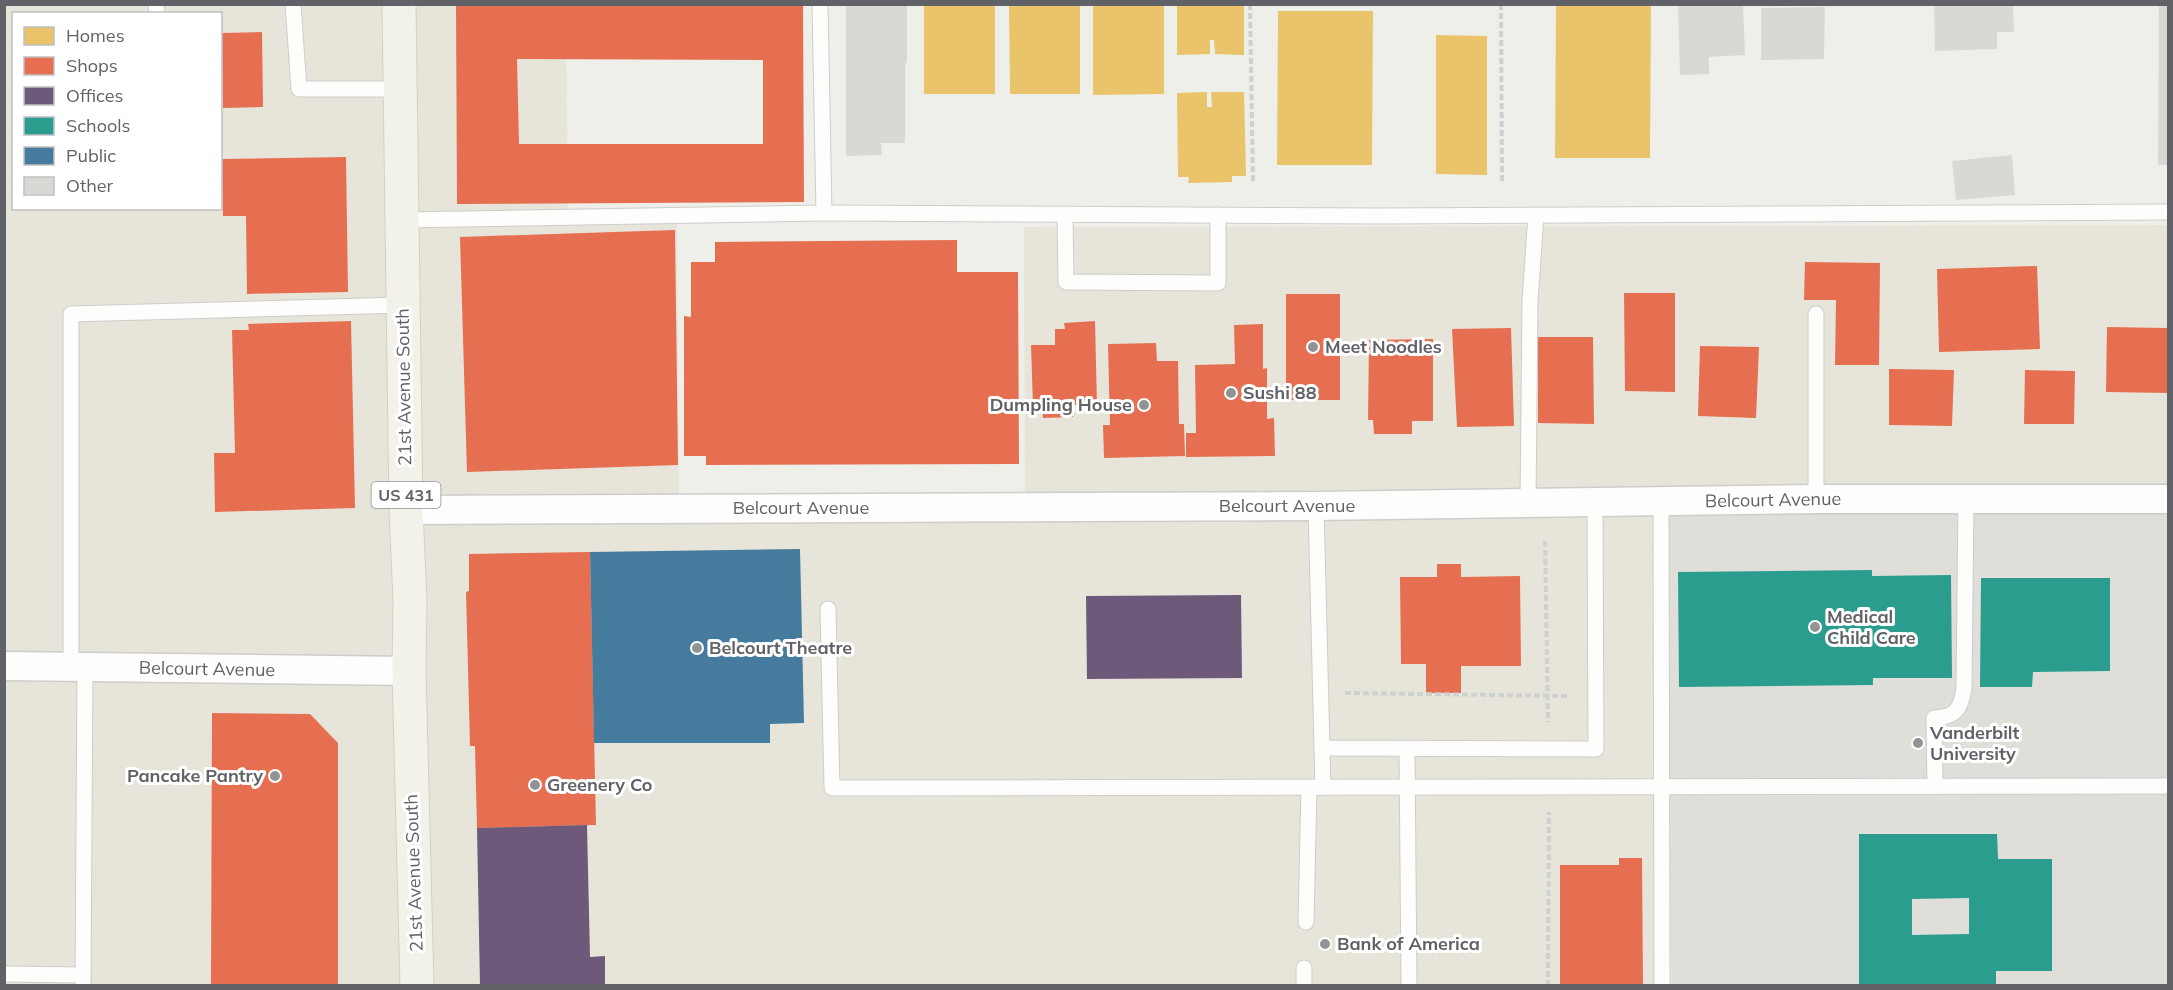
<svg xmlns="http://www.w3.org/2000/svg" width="2173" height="990" font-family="Mulish,sans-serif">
  <rect width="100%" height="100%" fill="#efefea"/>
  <path fill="#e7e5d9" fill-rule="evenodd" d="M5,5H566L568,216L677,215L679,508L1025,507L1024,227L2168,225V985L5,986ZM14,14H220V208H14Z"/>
  <path fill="#dfded9" d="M2168,499V985H1672L1662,501Z"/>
  <g fill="#e9c46a">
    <rect x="924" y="4" width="71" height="90"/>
    <path d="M1009,4H1080V94H1010Z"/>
    <path d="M1093,4H1164V94L1093,95Z"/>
    <path d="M1177,4H1244V55L1215,54L1214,40H1210V54L1177,55Z"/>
    <path d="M1556,5H1651L1650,158H1555Z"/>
    <path d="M1278,11H1373L1372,165H1277Z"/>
    <path d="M1436,35L1487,36V175L1436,174Z"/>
    <path d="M1207,92V107H1212L1211,92H1244L1246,176H1232V182L1188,183L1189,177H1178L1177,93Z"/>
  </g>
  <g fill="#e76f51" fill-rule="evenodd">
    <path d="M456,4H803L804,202L457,204ZM517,59L763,60V144H519Z"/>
    <path d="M262,32L263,107L223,108L222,33Z"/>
    <path d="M346,157L348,292L247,294L246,216H223L222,159Z"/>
    <path d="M675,230L678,465L467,472L460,237Z"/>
    <path d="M957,240V272H1018L1019,464L706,465V456H684V316L691,317V262H715V242Z"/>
    <path d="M1805,262L1880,263L1879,365H1835L1836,300H1804Z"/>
    <path d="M2037,266L2040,349L1939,352L1937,269Z"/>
    <path d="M1624,293H1675V392L1625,391Z"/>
    <rect x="1286" y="294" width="54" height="106"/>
    <path d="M351,321L355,508L215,512L214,453H235L232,330H249L248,324Z"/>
    <path d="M1095,321L1097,405H1073V417L1043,418L1042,406H1033L1031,345H1055V329H1065L1064,323Z"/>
    <path d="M1263,324V369L1267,368V419L1274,418L1275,456L1186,457V433H1196L1195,365L1235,364L1234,325Z"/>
    <path d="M2107,327L2168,328V393L2106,392Z"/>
    <path d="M1511,328L1514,426L1457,427L1452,329Z"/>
    <path d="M1538,337H1593L1594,424L1538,423Z"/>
    <path d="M1433,339V421H1412V434H1374L1373,420H1368L1369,340Z"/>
    <path d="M1156,343L1157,361H1178L1179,424H1184L1185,456L1104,458L1103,425H1110L1108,344Z"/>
    <path d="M1700,346L1759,347L1756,418L1698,416Z"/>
    <path d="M1889,369L1954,370L1952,426L1889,425Z"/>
    <path d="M2025,370L2075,371L2074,424H2024Z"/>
    <path d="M590,552L596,825L477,828L475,746H470L466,592L469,591V554Z"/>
    <path d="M1437,564H1461V577L1520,576L1521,666H1461V693H1426V664H1401L1400,577H1437Z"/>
    <path d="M212,713L310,714L338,743V986H211Z"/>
    <path d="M1619,858H1642L1643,986H1560V865H1619Z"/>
  </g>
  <g fill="#6d597a">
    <path d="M1241,595L1242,678L1087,679L1086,596Z"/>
    <path d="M587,825L590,957L605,956V986H480L477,828Z"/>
  </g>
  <g fill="#2a9d8f" fill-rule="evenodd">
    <path d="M1872,570V576L1951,575L1952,678H1873V685L1679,687L1678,572Z"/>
    <path d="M1981,578H2110V671L2033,672L2032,687H1980Z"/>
    <path d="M1859,834H1997L1998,859H2052V971H1996V986H1859ZM1969,898V934L1912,935V899Z"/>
  </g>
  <path fill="#457b9d" d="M800,549L804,723L770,724V743H594L590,552Z"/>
  <g fill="#d9d8d5">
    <path d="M846,4H907V63H905V143H881L882,155L846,156Z"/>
    <path d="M1678,4H1743L1745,55L1709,57V74L1680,75Z"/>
    <path d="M1934,4H2013L2014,32H1997V49L1935,51Z"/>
    <path d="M2159,4H2168V165H2158Z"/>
    <path d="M1825,7L1824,59L1761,60V8Z"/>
    <path d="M2012,155L2015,195L1956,200L1952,161Z"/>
  </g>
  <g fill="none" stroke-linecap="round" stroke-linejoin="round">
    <g stroke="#cccdcc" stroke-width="17">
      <g id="lane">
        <path d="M156,4L157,14"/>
        <path d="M293,4L299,89H400"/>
        <path d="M820,4L824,213"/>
        <path d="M1065,214L1066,282L1218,283V215"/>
        <path d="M402,220L824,213L1383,216L2168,212"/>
        <path d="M1816,314V499"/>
        <path d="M1661,502L1662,986"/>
        <path d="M1528,504L1530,301L1536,215"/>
        <path d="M1316,506L1322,748L1596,749L1595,503"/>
        <path d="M828,609L832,788L2168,786"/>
        <path d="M71,667V314L403,305"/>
        <path d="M1322,748L1323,787"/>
        <path d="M1407,749L1409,986"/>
        <path d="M1935,786L1934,718C1956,717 1961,709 1964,688L1966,499"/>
        <path d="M1306,922L1309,787"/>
        <path d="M4,974L83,975"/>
        <path d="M83,986L85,667"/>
        <path d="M1304,986V968"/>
      </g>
    </g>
    <g stroke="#cccdcc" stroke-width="31">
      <g id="street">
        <path d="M406,510L1316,506L1816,499H2168"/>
        <path d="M4,666L409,671"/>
      </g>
    </g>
    <g stroke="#d4d1bb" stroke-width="35">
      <path id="primary" d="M399,4L406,510L410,600L409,671L417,986"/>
    </g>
    <g stroke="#cdd1cf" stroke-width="4" stroke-dasharray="6 3" stroke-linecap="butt">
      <path d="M1250,4L1253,182"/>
      <path d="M1501,4L1502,184"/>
      <path d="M1545,541L1548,722"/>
      <path d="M1345,693L1569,696"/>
      <path d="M1548,986L1549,812"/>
    </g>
    <use href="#lane" stroke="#fdfdfc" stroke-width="15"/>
    <use href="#street" stroke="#fdfdfc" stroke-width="28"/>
    <use href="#primary" stroke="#f2f2ea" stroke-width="33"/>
  </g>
  <g fill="#929395" stroke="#fff" stroke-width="2">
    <circle cx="1313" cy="347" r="6"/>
    <circle cx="1231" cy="393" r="6"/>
    <circle cx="1144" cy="405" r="6"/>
    <circle cx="1815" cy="627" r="6"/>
    <circle cx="697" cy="648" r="6"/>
    <circle cx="1918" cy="743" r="6"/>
    <circle cx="275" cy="776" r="6"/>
    <circle cx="535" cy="785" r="6"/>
    <circle cx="1325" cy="944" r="6"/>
  </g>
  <g text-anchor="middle" stroke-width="6" stroke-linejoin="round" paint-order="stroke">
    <rect fill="#fff" stroke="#909195" stroke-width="1.5" x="371.5" y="482" width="69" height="26" rx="4.5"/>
    <g font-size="16" font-weight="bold" fill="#606267">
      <text x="406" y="501">US 431</text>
    </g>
    <g font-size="18" font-weight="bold" fill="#606267" stroke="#fff" text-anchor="start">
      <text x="1325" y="353">Meet Noodles</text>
      <text x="1243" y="399">Sushi 88</text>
      <text x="1132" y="411" text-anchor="end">Dumpling House</text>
      <text x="1827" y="623">Medical<tspan x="1827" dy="21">Child Care</tspan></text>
      <text x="709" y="654">Belcourt Theatre</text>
      <text x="1930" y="739">Vanderbilt<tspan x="1930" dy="21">University</tspan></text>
      <text x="263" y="782" text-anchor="end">Pancake Pantry</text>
      <text x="547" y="791">Greenery Co</text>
      <text x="1337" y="950">Bank of America</text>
    </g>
    <g font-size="18" fill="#606267" stroke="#fff">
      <text transform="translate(404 387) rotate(-91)" y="6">21st Avenue South</text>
      <text transform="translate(1773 500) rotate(-1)" y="6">Belcourt Avenue</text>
      <text x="1287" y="512">Belcourt Avenue</text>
      <text x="801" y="514">Belcourt Avenue</text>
      <text transform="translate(207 669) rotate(1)" y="6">Belcourt Avenue</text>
      <text transform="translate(414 873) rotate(-92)" y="6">21st Avenue South</text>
    </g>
  </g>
  <rect width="2173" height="990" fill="none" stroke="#606267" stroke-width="12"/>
  <rect x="12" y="12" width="210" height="198" fill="#ffffff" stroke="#bfc0c2" stroke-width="1.5"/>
  <rect x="24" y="27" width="30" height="18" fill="#e9c46a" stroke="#bfc0c2" stroke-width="1.5"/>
  <text x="66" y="42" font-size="18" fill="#606267">Homes</text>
  <rect x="24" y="57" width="30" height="18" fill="#e76f51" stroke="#bfc0c2" stroke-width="1.5"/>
  <text x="66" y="72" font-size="18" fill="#606267">Shops</text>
  <rect x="24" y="87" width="30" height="18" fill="#6d597a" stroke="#bfc0c2" stroke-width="1.5"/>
  <text x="66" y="102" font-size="18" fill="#606267">Offices</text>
  <rect x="24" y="117" width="30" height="18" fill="#2a9d8f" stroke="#bfc0c2" stroke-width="1.5"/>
  <text x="66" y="132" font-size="18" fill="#606267">Schools</text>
  <rect x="24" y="147" width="30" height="18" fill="#457b9d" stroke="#bfc0c2" stroke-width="1.5"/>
  <text x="66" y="162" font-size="18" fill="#606267">Public</text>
  <rect x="24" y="177" width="30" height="18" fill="#d9d8d5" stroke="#bfc0c2" stroke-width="1.5"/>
  <text x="66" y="192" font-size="18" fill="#606267">Other</text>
</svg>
